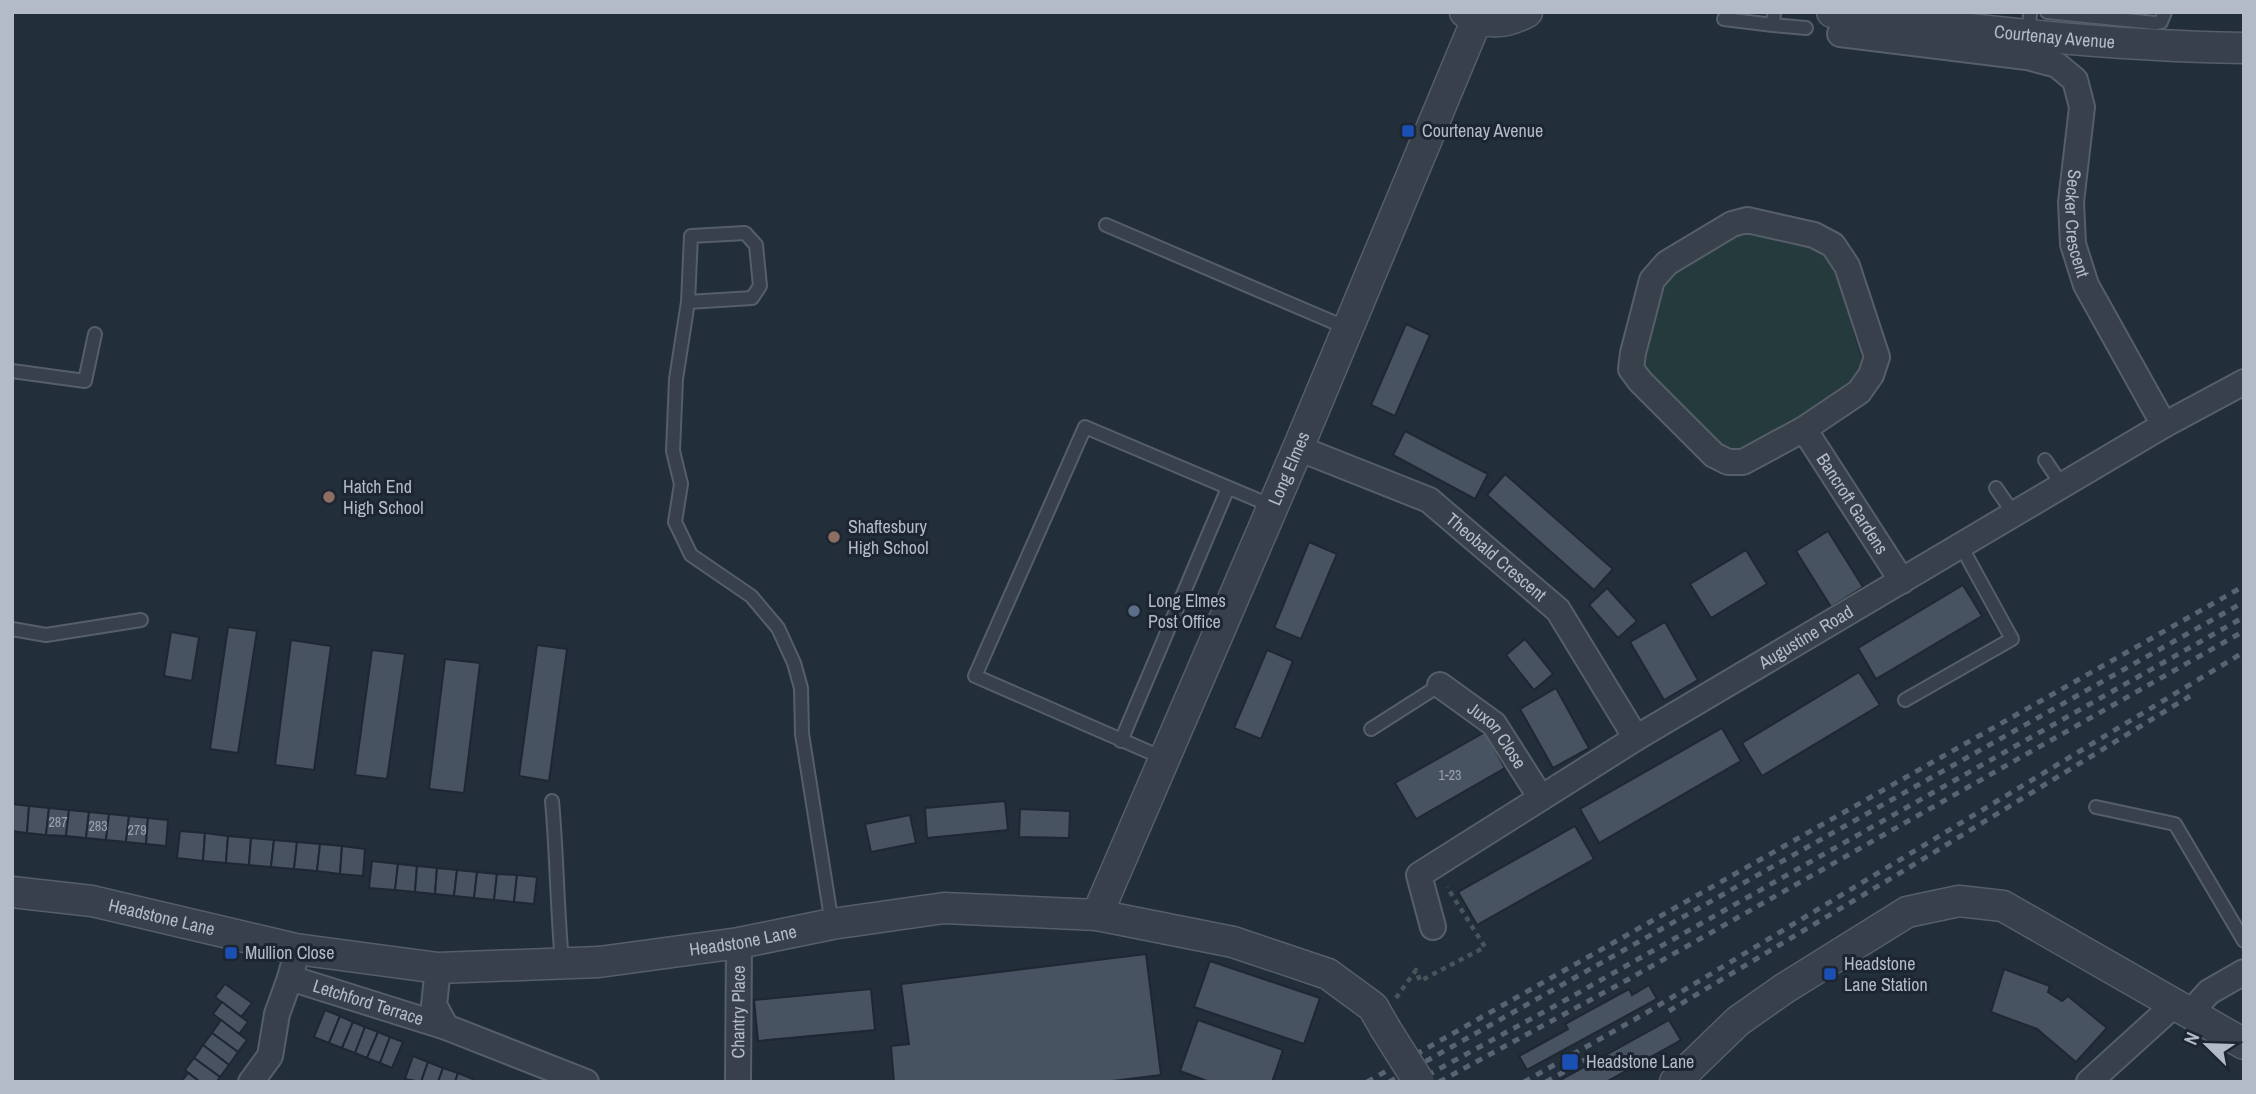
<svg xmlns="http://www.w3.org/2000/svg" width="2256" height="1094" font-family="'Archivo Narrow',sans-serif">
  <rect width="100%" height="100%" fill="#232e3b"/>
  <path fill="#253a3c" d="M1738,232L1832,253L1866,378L1734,456L1641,369L1661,282Z"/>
  <g fill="#485362" stroke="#1e2732" stroke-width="2">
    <path d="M1406,324L1430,335L1395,416L1371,405Z"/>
    <path d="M1405,431L1488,474L1475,499L1393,455Z"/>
    <path d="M1505,474L1613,569L1594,590L1487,495Z"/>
    <path d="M1828,531L1863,587L1831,607L1796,551Z"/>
    <path d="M1309,542L1337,554L1301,639L1274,628Z"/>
    <path d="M1746,550L1767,584L1711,618L1690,584Z"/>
    <path d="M1963,585L1982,616L1876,679L1858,648Z"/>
    <path d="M1607,588L1637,621L1618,638L1589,605Z"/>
    <path d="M1665,622L1698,680L1664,700L1630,642Z"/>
    <path d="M228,627L257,631L238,753L210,749Z"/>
    <path d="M171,632L199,637L192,681L164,676Z"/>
    <path d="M1525,639L1553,674L1534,690L1506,655Z"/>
    <path d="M291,640L331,646L314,770L275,765Z"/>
    <path d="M537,645L567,649L549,781L519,776Z"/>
    <path d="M372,650L405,654L387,779L355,775Z"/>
    <path d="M1267,650L1293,661L1261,739L1234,728Z"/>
    <path d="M445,659L480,663L464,793L429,789Z"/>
    <path d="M1859,672L1880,705L1762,776L1742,743Z"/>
    <path d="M1556,688L1589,748L1553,768L1520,709Z"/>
    <path d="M1722,728L1741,761L1599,843L1580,809Z"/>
    <path d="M1485,732L1505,768L1416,819L1395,783Z"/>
    <path d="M1005,801L1008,830L927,838L925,808Z"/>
    <path d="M12,804L29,806L27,833L12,831Z"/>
    <path d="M29,806L49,808L46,835L27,833Z"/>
    <path d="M49,808L69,810L66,836L46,835Z"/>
    <path d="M1020,809L1070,811L1069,838L1019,837Z"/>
    <path d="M69,810L89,812L86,838L66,836Z"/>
    <path d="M89,812L109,814L106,840L86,838Z"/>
    <path d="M109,814L129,816L126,842L106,840Z"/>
    <path d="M910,815L916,843L871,852L865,824Z"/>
    <path d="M129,816L148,818L146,844L126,842Z"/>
    <path d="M148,818L168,820L166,846L146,844Z"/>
    <path d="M1575,826L1594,859L1477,925L1458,892Z"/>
    <path d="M180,831L205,833L203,861L177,858Z"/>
    <path d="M205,833L228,836L226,863L203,861Z"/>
    <path d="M228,836L251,838L249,865L226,863Z"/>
    <path d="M251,838L274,840L271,867L249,865Z"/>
    <path d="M274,840L297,842L294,869L271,867Z"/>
    <path d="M297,842L320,844L317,871L294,869Z"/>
    <path d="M320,844L342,846L340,874L317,871Z"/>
    <path d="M342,846L365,849L363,876L340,874Z"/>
    <path d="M372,861L398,864L395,890L369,888Z"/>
    <path d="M398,864L417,866L415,892L395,890Z"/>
    <path d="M417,866L437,868L435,894L415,892Z"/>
    <path d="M437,868L457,870L454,896L435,894Z"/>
    <path d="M457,870L477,872L474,898L454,896Z"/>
    <path d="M477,872L497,874L494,900L474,898Z"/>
    <path d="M497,874L517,875L514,902L494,900Z"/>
    <path d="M517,875L537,877L534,904L514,902Z"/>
    <path d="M1146,954L1161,1075L1104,1082H894L891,1046L909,1044L901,984Z"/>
    <path d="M1210,961L1320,998L1304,1044L1194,1007Z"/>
    <path d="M2004,969L2050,986L2048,992L2062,1001L2068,996L2107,1028L2076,1062L2037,1029L1991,1012Z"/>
    <path d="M225,984L252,1003L241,1017L215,997Z"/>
    <path d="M1649,985L1657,999L1527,1070L1519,1056L1568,1029L1565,1024L1629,989L1632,995Z"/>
    <path d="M871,989L875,1030L758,1041L754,1000Z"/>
    <path d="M222,1002L248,1022L239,1034L213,1014Z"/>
    <path d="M325,1010L340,1016L329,1043L314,1037Z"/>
    <path d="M340,1016L353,1022L342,1048L329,1043Z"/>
    <path d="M221,1020L247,1040L238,1052L212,1033Z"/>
    <path d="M1198,1020L1283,1050L1272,1082H1210L1180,1071Z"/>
    <path d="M1669,1020L1681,1040L1606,1082H1557Z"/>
    <path d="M353,1022L365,1027L355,1053L342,1048Z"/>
    <path d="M365,1027L378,1032L367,1058L355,1053Z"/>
    <path d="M378,1032L390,1037L380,1063L367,1058Z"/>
    <path d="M212,1033L238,1052L229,1065L203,1045Z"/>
    <path d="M390,1037L403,1042L392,1068L380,1063Z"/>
    <path d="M203,1045L229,1065L220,1077L194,1058Z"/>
    <path d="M413,1056L428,1062L421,1082L405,1079Z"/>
    <path d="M194,1058L220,1077L216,1082H200L185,1070Z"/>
    <path d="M428,1062L443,1068L438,1082H421Z"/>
    <path d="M443,1068L458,1073L455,1082H438Z"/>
    <path d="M188,1073L200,1082H181Z"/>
    <path d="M458,1073L473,1079L472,1082H455Z"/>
  </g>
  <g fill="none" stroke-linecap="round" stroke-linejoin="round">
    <g stroke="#555e69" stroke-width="16">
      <g id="service">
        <path d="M2047,12L2155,23L2161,22L2165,12"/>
        <path d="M1724,19L1773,25L1774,12"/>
        <path d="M1773,25L1806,28"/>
        <path d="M2029,35L2030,12"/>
        <path d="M1106,225L1347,328"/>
        <path d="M688,302L752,298L760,286L756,245L745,233L691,236L688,302L676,379L673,451L681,484L675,522L691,555L751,596L778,628L794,663L801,688L802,734L832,924"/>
        <path d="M12,371L85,381L95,334"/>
        <path d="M2045,460L2062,485"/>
        <path d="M1996,488L2014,514"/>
        <path d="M12,629L46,635L141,620"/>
        <path d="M1905,700L2012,639L1961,546"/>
        <path d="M1371,729L1440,685"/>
        <path d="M1121,741L1228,488"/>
        <path d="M1163,758L975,676L1085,427L1272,506"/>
        <path d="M552,801C557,855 557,908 562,962"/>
        <path d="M2096,807L2175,824L2244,941"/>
      </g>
    </g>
    <g stroke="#555e69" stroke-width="28">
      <g id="minor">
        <path d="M1840,34L2027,57"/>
        <path id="s1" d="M2029,35L2027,57L2057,65L2075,80L2082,107L2071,202L2073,244L2086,285L2164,425"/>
        <path d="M1747,220L1814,235L1833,245L1847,266L1877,357L1871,375L1859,392L1804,429L1743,462H1728L1714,455L1640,381L1631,369L1633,353L1652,280L1667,263L1732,224Z"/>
        <path id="s2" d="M1804,429L1902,581"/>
        <path id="s3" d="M1298,448L1429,500L1558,610L1636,738"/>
        <path id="s4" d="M1440,685L1494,724L1541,798"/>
        <path id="s5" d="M1433,927L1419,875L1636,738L2164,425L2244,382"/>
        <path d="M438,968L434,1005L446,1027L586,1082"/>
        <path id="s6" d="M290,978L446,1027"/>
        <path d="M2190,1013L2209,992L2244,972"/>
        <path d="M251,1082L270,1056L277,1014L290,978L294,963"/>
        <path id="s7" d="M738,1082L739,943"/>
        <path d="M2089,1082L2175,1004"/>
      </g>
    </g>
    <g stroke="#555e69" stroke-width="33">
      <g id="tertiary">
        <path d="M1465,12C1487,25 1505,24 1527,12"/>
        <path id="s8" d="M1832,12C1969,30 2106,46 2244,48"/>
        <path id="s9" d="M12,892L92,901L296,949L438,968L599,962L739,943L832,924L944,908L1097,915L1233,942L1328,974L1373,1007L1385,1028"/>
        <path id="s10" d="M1097,915L1298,448L1477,19"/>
        <path d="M1675,1082L1738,1021L1785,988L1907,912L1959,901L2003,906L2244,1044"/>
      </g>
    </g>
    <path stroke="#435759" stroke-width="4.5" stroke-dasharray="5 5" stroke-linecap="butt" d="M1396,998L1416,970L1420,981L1485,947L1447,887"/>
    <use href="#service" stroke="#37404b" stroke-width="12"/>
    <use href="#minor" stroke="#37404b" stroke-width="24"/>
    <use href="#tertiary" stroke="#37404b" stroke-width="30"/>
    <g stroke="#596472" stroke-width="5" stroke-dasharray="7 7" stroke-linecap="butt">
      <path d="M1669,1011L1910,867L2190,696"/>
      <path d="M1367,1082L2244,586"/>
      <path d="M1389,1082L2244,602"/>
      <path d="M1415,1082L1562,1002L2244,617"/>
      <path d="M1439,1082L1629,979L2244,631"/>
      <path d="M1524,1082L1646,1013L2244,652"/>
      <path d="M1546,1082L1590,1057"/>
    </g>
    <g stroke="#555e69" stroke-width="33" stroke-linecap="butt">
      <path id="tertiary-bridge" d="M1385,1028L1419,1082"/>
    </g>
    <use href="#tertiary-bridge" stroke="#37404b" stroke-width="30"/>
  </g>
  <g fill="#1a4fb4" stroke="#1c2530" stroke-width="2.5">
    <rect x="1401" y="124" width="14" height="14" rx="3.5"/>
    <rect x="224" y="946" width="14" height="14" rx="3.5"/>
    <rect x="1823" y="967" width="14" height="14" rx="3.5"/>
    <rect x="1561" y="1053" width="18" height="18" rx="3.5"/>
  </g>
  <g fill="#8d6e63" stroke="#1c2530" stroke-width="2.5">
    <circle cx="329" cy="497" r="7"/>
    <circle cx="834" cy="537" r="7"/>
  </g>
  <circle fill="#5c6f8a" stroke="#1c2530" stroke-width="2.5" cx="1134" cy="611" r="7"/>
  <g text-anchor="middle" stroke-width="6" stroke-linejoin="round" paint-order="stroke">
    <g font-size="14" fill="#98a1ae">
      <text x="1450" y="780">1-23</text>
      <text x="58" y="827">287</text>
      <text x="98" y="831">283</text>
      <text x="137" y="835">279</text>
    </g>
    <g font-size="18" fill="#b3bbc7" stroke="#1c2530">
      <text dy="6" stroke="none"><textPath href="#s8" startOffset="224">Courtenay Avenue</textPath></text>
      <text dy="6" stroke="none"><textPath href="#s1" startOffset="222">Secker Crescent</textPath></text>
      <text dy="6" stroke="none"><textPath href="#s10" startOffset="486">Long Elmes</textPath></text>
      <text dy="6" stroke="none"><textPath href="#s2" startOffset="89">Bancroft Gardens</textPath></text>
      <text dy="6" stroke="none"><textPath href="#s3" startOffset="229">Theobald Crescent</textPath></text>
      <text dy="6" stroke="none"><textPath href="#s5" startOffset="508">Augustine Road</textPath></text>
      <text dy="6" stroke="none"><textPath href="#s4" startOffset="77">Juxon Close</textPath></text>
      <text dy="6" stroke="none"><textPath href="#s9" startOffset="152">Headstone Lane</textPath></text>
      <text dy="6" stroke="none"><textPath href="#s9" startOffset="740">Headstone Lane</textPath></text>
      <text dy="6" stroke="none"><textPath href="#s6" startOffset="82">Letchford Terrace</textPath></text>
      <text dy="6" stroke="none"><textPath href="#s7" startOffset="70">Chantry Place</textPath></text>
    </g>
    <g font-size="18" fill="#b3bbc7" stroke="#1c2530" text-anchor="start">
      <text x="1422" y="137">Courtenay Avenue</text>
      <text x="343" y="493">Hatch End<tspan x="343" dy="21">High School</tspan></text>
      <text x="848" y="533">Shaftesbury<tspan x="848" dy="21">High School</tspan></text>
      <text x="1148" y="607">Long Elmes<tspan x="1148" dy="21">Post Office</tspan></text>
      <text x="245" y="959">Mullion Close</text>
      <text x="1844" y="970">Headstone<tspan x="1844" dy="21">Lane Station</tspan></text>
      <text x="1586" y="1068">Headstone Lane</text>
    </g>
  </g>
  <rect width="2256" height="1094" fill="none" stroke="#b3bbc7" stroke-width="28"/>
  <g transform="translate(2207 1045) rotate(293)" stroke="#1c2530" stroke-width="5" paint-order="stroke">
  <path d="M0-5L12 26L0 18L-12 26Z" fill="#b3bbc7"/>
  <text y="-10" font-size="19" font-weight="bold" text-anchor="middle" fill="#b3bbc7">N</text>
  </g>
</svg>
